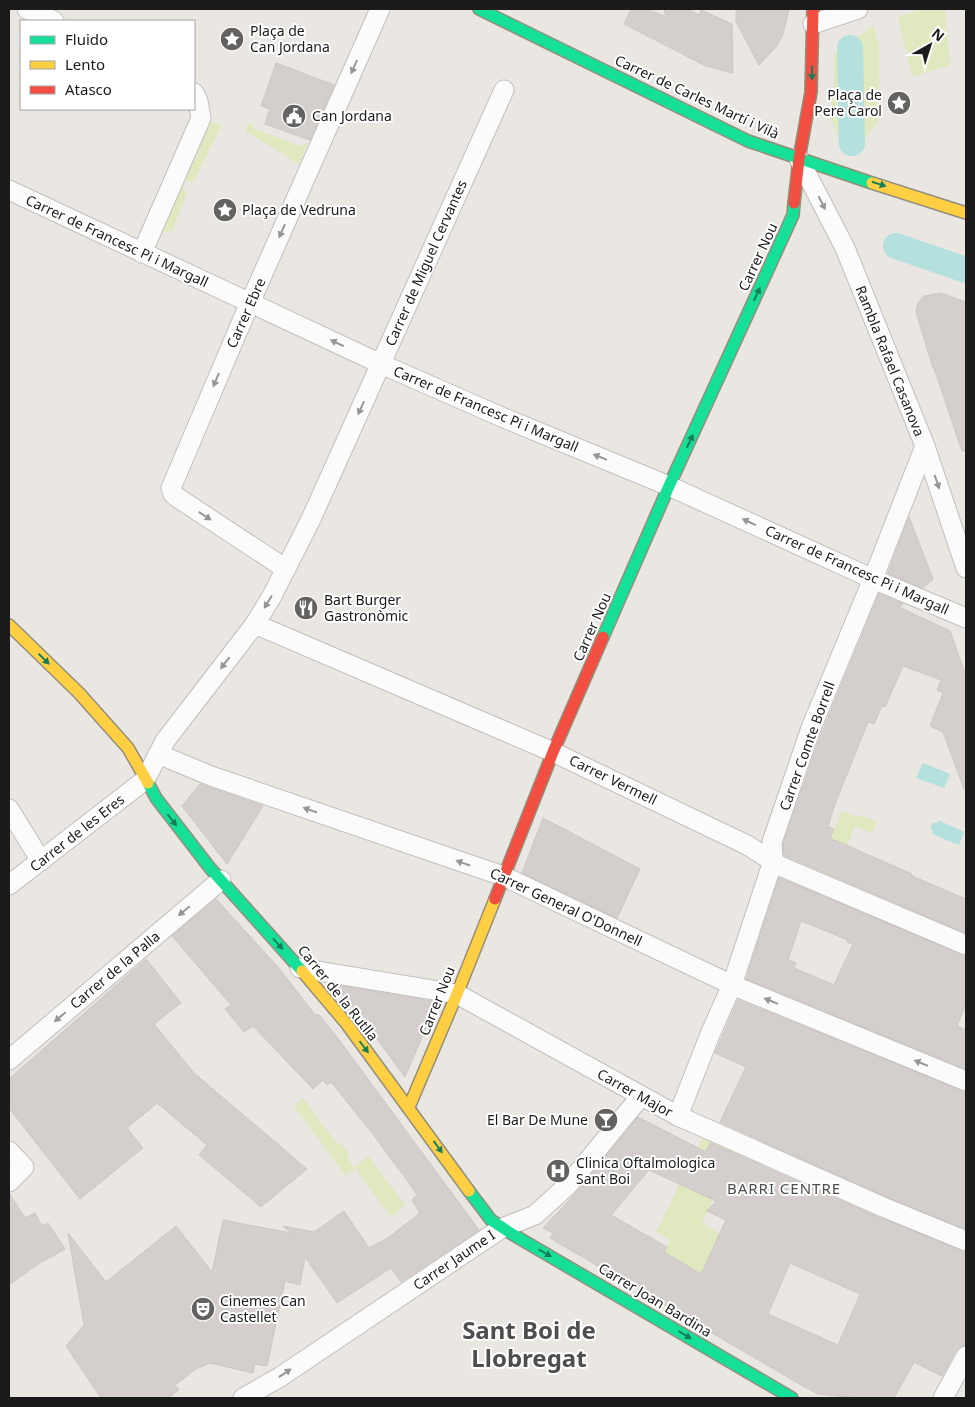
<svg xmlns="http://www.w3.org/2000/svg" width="975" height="1407" font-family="'Noto Sans',sans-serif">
  <rect width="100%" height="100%" fill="#eae6e2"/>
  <g fill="#e0e8bf">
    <path d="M921,9H945L950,65L912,77L898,17Z"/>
    <path d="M874,25L879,46V120L858,148L840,142L831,120L834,85V54Z"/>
    <path d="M209,121L222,125L193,183L185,180L194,154H198Z"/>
    <path d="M248,123L254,125L253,128L300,146L308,143L299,164L246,131Z"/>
    <path d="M182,187L187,193L172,231L161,232Z"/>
    <path d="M842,811L858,817L860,815L877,822L872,833L855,826L832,882L815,875Z"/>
    <path d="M303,1098L337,1144L340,1142L349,1154L347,1157L354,1168L368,1156L405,1205L391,1217L355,1168L346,1176L294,1106Z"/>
    <path d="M703,1137L734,1151L702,1223L720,1234L708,1259L676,1315L640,1295L670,1240L656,1232Z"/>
  </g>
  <g fill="#b4e0de">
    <path d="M923,763L950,774L944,788L916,778Z"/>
    <path d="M938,820L964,832L959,845L932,834L933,831L931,829V826L933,823H937Z"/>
  </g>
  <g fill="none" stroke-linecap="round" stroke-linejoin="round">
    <g stroke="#b4e0de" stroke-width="26">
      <path d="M850,48L852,143"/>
      <path d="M896,246L966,270"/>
    </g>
  </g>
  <g fill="#d4cfcd" stroke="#cdc7c4" fill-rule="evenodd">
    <path d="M631,9H647L666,17L664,9H687L699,15L701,10L732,24L733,73L706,66L624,24Z"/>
    <path d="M736,9H789L783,34L777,46L759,65L736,22Z"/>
    <path d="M276,63L334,85L310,140L265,124L270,109L261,106Z"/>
    <path d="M941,293L966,302V451H962L934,368H933L916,312L918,303L924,296Z"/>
    <path d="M909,517L933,579L923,588L888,573Z"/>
    <path d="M879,594L903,604L899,607L950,631L966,676V788L964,789L943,732L930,726L943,693L937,690L941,680L903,666L885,707L882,706L874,724L868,722L835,804L828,827L834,829L830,838L912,874V876L966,899V933L784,855L783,844L822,732Z"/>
    <path d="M200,784L263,806L227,864L182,806Z"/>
    <path d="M543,818L640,869L617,918L522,873Z"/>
    <path d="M779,878L966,956V1004L957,1026L966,1030V1069L746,979ZM801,921L848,940L847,942L853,944L834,985L794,968L796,963L788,960Z"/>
    <path d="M216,899L277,966L316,1016L318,1014L334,1033L479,1230L401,1282L391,1268L337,1303L305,1257L300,1285L285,1281L267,1366L255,1364L253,1373L210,1363L196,1369L175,1385L179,1390L168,1398H101L66,1346L84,1325L68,1233L106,1282L176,1226L212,1272L223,1220L291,1233L283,1226L314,1232L344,1211L369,1248L389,1237L420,1213L412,1200L417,1195L409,1183L372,1133L331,1082L327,1085L323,1080L313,1089L253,1026L244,1032L225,1009L231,1005L172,936Z"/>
    <path d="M146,959L181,1003L154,1024L194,1073L307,1169L261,1207L199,1155L207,1145L157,1103L127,1128L143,1148L80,1199L9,1108V1079Z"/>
    <path d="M335,985L437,1002L405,1077L359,1014Z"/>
    <path d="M738,1000L966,1092V1229L887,1197L720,1122L746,1067L715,1053Z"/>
    <path d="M638,1117L706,1152L710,1143L878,1217L966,1252V1345L961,1346L956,1350L942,1376L914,1362L894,1398H857L818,1394L801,1385L550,1238L553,1233L543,1228L577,1192ZM649,1170L716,1201L707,1211L726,1220L701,1274L664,1252L667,1247L611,1215ZM790,1263L860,1294L838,1345L768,1314Z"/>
    <path d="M9,1193L25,1218L35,1213L42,1226L48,1223L65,1249L38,1264L9,1285Z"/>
  </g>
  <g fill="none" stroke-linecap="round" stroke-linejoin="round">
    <g stroke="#c1bfbd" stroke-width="21">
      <g id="street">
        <path d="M27,9L54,21"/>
        <path d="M813,24L858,9"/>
        <path d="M799,159L845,248L925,446L966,568"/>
        <path d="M9,190L381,364L504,418L669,486L873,579L966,618"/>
        <path d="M142,253L201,118L198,101L194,93"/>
        <path d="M286,569L178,498L173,494L171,488L242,321L380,9"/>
        <path d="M255,624L553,752L747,845L780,866L966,945"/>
        <path d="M158,754L211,776L503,876L732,985L966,1081"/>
        <path d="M9,809L41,861"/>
        <path d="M9,885L145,780L165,741L255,624L272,596L311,519L504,90"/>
        <path d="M300,968L457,994L678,1116L883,1207L966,1241"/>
        <path d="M9,1060L221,880"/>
        <path d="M678,1116L711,1032L732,985L773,861L772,842L811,728L873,579L925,446"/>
        <path d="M9,1151L24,1167L9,1182"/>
        <path d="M243,1398L280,1377L502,1228L535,1215L568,1185L641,1096"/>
        <path d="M943,1398L966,1356"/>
      </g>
    </g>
    <g stroke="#948f7b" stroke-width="14">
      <g id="fast">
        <path d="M479,9L748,141L872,183"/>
        <path d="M603,637L669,486L793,215L794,203"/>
        <path d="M148,783L156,798L210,868L302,971"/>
        <path d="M469,1191L491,1220L512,1234L792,1398"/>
      </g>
    </g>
    <g stroke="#948f7b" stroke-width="14">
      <g id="slow">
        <path d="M872,183L966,213"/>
        <path d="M9,625L79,693L128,748L148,783"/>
        <path d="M302,971L346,1023L469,1191"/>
        <path d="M409,1107L457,994L495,899"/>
      </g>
    </g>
    <g stroke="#948f7b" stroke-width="14">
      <g id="jam">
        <path d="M794,203L799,159L811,92L813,9"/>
        <path d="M495,899L553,752L603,637"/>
      </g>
    </g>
    <use href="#street" stroke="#fcfbfb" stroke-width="19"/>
    <use href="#fast" stroke="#16e098" stroke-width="11"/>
    <use href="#slow" stroke="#ffcf43" stroke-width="11"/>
    <use href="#jam" stroke="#f24e42" stroke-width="11"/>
  </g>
  <defs><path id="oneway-solid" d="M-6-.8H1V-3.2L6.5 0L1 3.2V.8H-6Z" transform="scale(1.25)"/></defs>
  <g fill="#979696">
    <use href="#oneway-solid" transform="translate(354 67) rotate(114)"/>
    <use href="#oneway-solid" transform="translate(822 203) rotate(63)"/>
    <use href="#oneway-solid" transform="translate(282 231) rotate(114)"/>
    <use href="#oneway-solid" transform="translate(337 343) rotate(-155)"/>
    <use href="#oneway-solid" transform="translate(216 380) rotate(113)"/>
    <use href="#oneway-solid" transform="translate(361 408) rotate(114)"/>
    <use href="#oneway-solid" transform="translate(600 457) rotate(-158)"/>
    <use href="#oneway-solid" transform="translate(937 482) rotate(71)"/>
    <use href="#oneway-solid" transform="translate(205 516) rotate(33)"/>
    <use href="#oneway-solid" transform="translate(749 522) rotate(-155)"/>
    <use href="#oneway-solid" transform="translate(268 602) rotate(121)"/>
    <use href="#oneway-solid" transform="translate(225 663) rotate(128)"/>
    <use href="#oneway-solid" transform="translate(310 810) rotate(-161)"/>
    <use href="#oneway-solid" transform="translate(463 863) rotate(-161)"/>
    <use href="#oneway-solid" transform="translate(184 911) rotate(140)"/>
    <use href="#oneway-solid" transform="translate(771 1001) rotate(-158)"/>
    <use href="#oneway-solid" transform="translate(60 1017) rotate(140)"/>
    <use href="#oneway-solid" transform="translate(921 1063) rotate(-158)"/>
    <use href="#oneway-solid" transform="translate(285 1373) rotate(-34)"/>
  </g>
  <g fill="#187e5a">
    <use href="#oneway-solid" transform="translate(812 73) rotate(91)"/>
    <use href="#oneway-solid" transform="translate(879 184) rotate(18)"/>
    <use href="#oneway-solid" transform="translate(757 294) rotate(-65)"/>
    <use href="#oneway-solid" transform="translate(690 441) rotate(-65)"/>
    <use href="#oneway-solid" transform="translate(44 659) rotate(44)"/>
    <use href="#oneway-solid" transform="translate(172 820) rotate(52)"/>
    <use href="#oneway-solid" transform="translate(278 944) rotate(48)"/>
    <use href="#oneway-solid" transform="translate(364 1047) rotate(53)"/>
    <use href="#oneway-solid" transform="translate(438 1147) rotate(54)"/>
    <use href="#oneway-solid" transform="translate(545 1253) rotate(30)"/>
    <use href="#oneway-solid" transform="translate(685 1335) rotate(31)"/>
  </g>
  <defs>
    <g id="sight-disc" transform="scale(1.25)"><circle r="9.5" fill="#636261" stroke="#fff"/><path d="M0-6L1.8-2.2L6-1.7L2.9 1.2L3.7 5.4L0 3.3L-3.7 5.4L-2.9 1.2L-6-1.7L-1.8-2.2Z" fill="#fff"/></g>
    <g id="civic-disc" transform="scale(1.25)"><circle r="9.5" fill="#636261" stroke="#fff"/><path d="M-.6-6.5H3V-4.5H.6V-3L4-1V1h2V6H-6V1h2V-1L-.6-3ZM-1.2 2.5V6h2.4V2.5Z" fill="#fff"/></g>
    <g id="restaurant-disc" transform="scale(1.25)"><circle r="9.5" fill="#636261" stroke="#fff"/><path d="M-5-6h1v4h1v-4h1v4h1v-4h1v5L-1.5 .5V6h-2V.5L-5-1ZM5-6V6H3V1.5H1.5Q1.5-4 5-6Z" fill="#fff"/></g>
    <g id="bar-disc" transform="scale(1.25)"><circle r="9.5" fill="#636261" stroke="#fff"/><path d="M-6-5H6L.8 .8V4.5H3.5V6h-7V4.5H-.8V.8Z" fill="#fff"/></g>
    <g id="hospital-disc" transform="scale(1.25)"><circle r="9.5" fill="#636261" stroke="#fff"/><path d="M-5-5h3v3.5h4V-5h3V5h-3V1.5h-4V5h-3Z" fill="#fff"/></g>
    <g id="theatre-disc" transform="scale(1.25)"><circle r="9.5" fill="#636261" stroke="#fff"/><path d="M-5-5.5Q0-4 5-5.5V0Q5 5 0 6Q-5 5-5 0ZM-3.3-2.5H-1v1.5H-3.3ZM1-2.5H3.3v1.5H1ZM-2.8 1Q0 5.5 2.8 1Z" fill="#fff"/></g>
  </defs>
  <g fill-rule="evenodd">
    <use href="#sight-disc" x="232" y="39"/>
    <use href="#sight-disc" x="899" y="103"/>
    <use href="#civic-disc" x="294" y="116"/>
    <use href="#sight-disc" x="225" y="210"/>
    <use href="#restaurant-disc" x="306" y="608"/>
    <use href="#bar-disc" x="606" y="1120"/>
    <use href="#hospital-disc" x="558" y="1171"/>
    <use href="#theatre-disc" x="203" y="1309"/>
  </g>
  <g text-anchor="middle" stroke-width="4" stroke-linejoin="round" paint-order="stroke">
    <g font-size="14" fill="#1b1b1b" stroke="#fff" text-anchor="start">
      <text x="250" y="36">Plaça de<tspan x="250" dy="16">Can Jordana</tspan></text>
      <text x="882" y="100" text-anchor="end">Plaça de<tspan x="882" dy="16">Pere Carol</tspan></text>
      <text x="312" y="121">Can Jordana</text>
      <text x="242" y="215">Plaça de Vedruna</text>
      <text x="324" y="605">Bart Burger<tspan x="324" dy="16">Gastronòmic</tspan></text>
      <text x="588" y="1125" text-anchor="end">El Bar De Mune</text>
      <text x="576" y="1168">Clinica Oftalmologica<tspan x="576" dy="16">Sant Boi</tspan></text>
      <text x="220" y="1306">Cinemes Can<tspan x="220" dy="16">Castellet</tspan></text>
    </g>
    <g font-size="14" fill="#1b1b1b" stroke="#fff">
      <text transform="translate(697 97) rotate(25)" y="5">Carrer de Carles Martí i Vilà</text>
      <text transform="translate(117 241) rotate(25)" y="5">Carrer de Francesc Pi i Margall</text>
      <text transform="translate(758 257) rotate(-65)" y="5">Carrer Nou</text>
      <text transform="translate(426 263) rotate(-66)" y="5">Carrer de Miguel Cervantes</text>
      <text transform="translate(246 313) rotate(-66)" y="5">Carrer Ebre</text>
      <text transform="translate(890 361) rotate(68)" y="5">Rambla Rafael Casanova</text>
      <text transform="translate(486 409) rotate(23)" y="5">Carrer de Francesc Pi i Margall</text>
      <text transform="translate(857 570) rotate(24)" y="5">Carrer de Francesc Pi i Margall</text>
      <text transform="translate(592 627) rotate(-66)" y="5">Carrer Nou</text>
      <text transform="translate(807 746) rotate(-70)" y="5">Carrer Comte Borrell</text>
      <text transform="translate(613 780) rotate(26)" y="5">Carrer Vermell</text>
      <text transform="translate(77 833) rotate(-38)" y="5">Carrer de les Eres</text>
      <text transform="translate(566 907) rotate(25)" y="5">Carrer General O'Donnell</text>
      <text transform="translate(115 970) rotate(-40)" y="5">Carrer de la Palla</text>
      <text transform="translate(338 993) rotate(51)" y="5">Carrer de la Rutlla</text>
      <text transform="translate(437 1001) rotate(-68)" y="5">Carrer Nou</text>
      <text transform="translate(635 1093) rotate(29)" y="5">Carrer Major</text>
      <text transform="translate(454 1260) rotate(-34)" y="5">Carrer Jaume I</text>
      <text transform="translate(655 1300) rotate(31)" y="5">Carrer Joan Bardina</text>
    </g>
    <g font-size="15" letter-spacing="1" fill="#4e4e4e" stroke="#fff">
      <text x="784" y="1194">BARRI CENTRE</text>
    </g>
    <g font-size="24" font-weight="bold" fill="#4e4e4e" stroke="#fff">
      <text x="529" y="1339">Sant Boi de<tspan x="529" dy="28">Llobregat</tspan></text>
    </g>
  </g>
  <rect width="975" height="1407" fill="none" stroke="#1b1b1b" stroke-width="20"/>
  <rect x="20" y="20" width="175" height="90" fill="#ffffff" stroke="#a4a4a4"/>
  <rect x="30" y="36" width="25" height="8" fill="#16e098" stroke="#a4a4a4"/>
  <text x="65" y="45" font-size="15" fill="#1b1b1b">Fluido</text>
  <rect x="30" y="61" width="25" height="8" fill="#ffcf43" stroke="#a4a4a4"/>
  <text x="65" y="70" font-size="15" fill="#1b1b1b">Lento</text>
  <rect x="30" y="86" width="25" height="8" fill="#f24e42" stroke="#a4a4a4"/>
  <text x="65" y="95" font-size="15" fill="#1b1b1b">Atasco</text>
  <g transform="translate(930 45) rotate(39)" stroke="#ffffff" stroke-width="4" paint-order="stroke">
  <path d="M0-4L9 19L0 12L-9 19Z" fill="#1b1b1b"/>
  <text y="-8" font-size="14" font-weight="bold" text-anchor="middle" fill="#1b1b1b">N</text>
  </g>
</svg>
